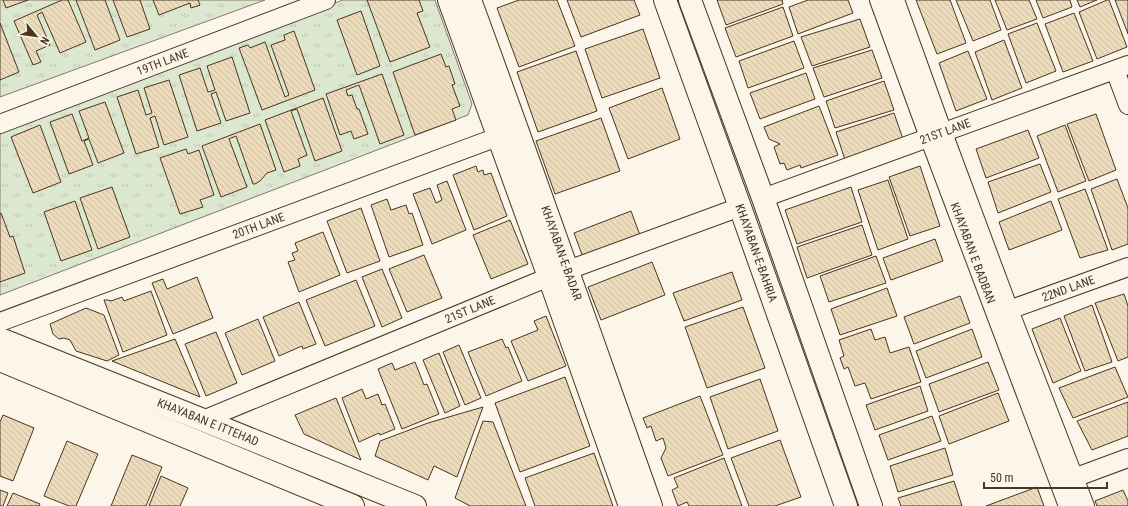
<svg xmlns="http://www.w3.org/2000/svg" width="1128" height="506" font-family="'Roboto Condensed',sans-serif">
  <defs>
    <pattern id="grass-tufts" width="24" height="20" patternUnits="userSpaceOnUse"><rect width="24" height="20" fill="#dce7d0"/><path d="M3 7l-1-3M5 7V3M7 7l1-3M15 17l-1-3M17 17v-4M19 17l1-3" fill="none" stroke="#bec7b2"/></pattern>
    <pattern id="building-back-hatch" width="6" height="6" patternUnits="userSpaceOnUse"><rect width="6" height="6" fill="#ecdcbc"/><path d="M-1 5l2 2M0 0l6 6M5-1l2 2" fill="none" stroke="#ccbda1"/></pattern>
  </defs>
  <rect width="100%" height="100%" fill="#fbf6e9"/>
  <g fill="url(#grass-tufts)" stroke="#887966">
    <path d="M0,0H265L0,97Z"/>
    <path d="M343,0H435L472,104L468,115L0,295V125Z"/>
  </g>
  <g fill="url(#building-back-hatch)" stroke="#4a3520">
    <path d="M3,0H28L6,8Z"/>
    <path d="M62,0H68L86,42L60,53L42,12L37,15L50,45L36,51L41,62L33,65L14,21Z"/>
    <path d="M76,0H105L120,40L95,50Z"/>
    <path d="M113,0H140L150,29L127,37Z"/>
    <path d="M153,0H198L200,5L191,8L190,3L159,15Z"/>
    <path d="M367,0H419L423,11L417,13L430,47L390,62Z"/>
    <path d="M519,0H557L575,46L519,67L497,8Z"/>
    <path d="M567,0H634L640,15L581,37Z"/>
    <path d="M717,0H782L783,4L726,25Z"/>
    <path d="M808,0H848L853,13L798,34L789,7Z"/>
    <path d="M916,0H950L966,43L937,54Z"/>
    <path d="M956,0H990L1001,30L973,41Z"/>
    <path d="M995,0H1029L1037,19L1007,30Z"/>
    <path d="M1036,0H1070L1072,7L1043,18Z"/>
    <path d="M1077,0H1097L1080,7Z"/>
    <path d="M1107,0H1109L1127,47L1097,59L1079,12Z"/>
    <path d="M1115,0H1128V34Z"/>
    <path d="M783,7L793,36L736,57L725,28Z"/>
    <path d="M361,11L380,66L357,75L337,20Z"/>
    <path d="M1074,13L1093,61L1063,72L1045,24Z"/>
    <path d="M860,19L870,47L812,66L801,37Z"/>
    <path d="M0,23L19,72L0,80Z"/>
    <path d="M1037,23L1056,71L1026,83L1008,34Z"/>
    <path d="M643,29L660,78L602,98L585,49Z"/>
    <path d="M294,31L315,90L262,110L239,48L248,45L250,48L265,42L285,97L289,95L271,45L285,40L284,35Z"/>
    <path d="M1004,40L1022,88L992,100L975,52Z"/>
    <path d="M794,41L804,68L748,88L739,61Z"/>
    <path d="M872,50L882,78L824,97L813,68Z"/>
    <path d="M576,51L597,111L538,132L517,72Z"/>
    <path d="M968,51L987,99L956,111L939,63Z"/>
    <path d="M441,54L446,67L449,66L455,84L452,85L460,106L452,109L456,120L415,135L393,72Z"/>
    <path d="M232,57L250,113L226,121L216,92L211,94L221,123L197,131L179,75L200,68L208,92L215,90L207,66Z"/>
    <path d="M806,73L815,99L760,119L750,93Z"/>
    <path d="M382,74L404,135L380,144L359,85L346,90L348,96L352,95L357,109H359L368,134L354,139L351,131L340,135L326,94Z"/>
    <path d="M169,80L188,137L164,145L155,116L150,118L159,147L136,154L117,97L138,90L146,115L152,113L144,88Z"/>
    <path d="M884,81L894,110L835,128L826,101Z"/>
    <path d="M662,88L680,139L628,159L609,108Z"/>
    <path d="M323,98L342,151L315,161L297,109L291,111L307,155L298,159L300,166L284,172L265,120Z"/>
    <path d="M105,102L124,153L98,163L89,139L84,141L93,165L69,174L50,122L72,114L82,141L89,138L79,111Z"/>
    <path d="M819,106L838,155L801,168L800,165L787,170L784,163L780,164L774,147L780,144L769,139L764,127Z"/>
    <path d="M894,113L904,142L845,160L836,132Z"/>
    <path d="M1096,114L1116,170L1089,181L1067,124Z"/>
    <path d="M601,118L620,171L555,194L536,141Z"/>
    <path d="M260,124L276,170L267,173L260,181L255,184H253L236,136L229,139L247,187L221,197L202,146Z"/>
    <path d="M40,125L61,182L33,193L11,137Z"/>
    <path d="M1065,125L1086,181L1058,192L1037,136Z"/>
    <path d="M1028,130L1039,158L986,178L976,149Z"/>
    <path d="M186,149L188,154L199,150L214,195L200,200L203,207L180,214L160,158Z"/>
    <path d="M1040,164L1051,192L998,213L988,182Z"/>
    <path d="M476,166L478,172L483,170L484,175L491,173L507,216L474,230L453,175Z"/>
    <path d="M920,166L940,226L910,236L889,177Z"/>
    <path d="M1117,179L1128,208V244L1112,250L1091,189Z"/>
    <path d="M888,180L908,239L878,250L858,190Z"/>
    <path d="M447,181L466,230L432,244L413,194L430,188L436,203L442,200L437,185Z"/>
    <path d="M112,187L130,237L98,249L80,198Z"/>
    <path d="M851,187L862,222L797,244L785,210Z"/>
    <path d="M1085,189L1108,250L1080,258L1058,199Z"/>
    <path d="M387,199L391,210L406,205L409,214L412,213L423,245L389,257L371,205Z"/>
    <path d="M75,201L92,250L61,261L44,212Z"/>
    <path d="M1051,201L1062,230L1009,250L999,222Z"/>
    <path d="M361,208L380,261L347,273L327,221Z"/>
    <path d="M631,211L641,238L584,260L574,233Z"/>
    <path d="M1,213L10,237L13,236L25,273L0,282V214Z"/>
    <path d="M510,220L528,264L491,279L473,235Z"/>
    <path d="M862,225L872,255L807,278L797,247Z"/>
    <path d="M323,232L340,275L299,292L288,262L295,260L292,253L298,251L295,243Z"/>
    <path d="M935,239L943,261L891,280L883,258Z"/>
    <path d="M424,255L442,298L407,312L389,269Z"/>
    <path d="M876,256L886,283L829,302L820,276Z"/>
    <path d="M652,262L665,295L601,320L588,287Z"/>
    <path d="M382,269L402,318L382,327L362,277Z"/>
    <path d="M732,272L742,300L684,321L673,293Z"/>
    <path d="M197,277L213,318L173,334L152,283L163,279L167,289Z"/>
    <path d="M356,280L375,326L325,346L306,300Z"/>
    <path d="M887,288L897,316L840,335L831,309Z"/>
    <path d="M151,291L167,335L123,352L104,300H108L111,301L122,297L124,301Z"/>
    <path d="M1124,294L1128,306V357L1118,361L1095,303Z"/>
    <path d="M960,296L970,323L914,344L904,317Z"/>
    <path d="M299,302L316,344L303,349L302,346L279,356L263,317Z"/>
    <path d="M1092,305L1112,362L1085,371L1064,316Z"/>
    <path d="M743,307L765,368L707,388L685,327Z"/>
    <path d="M86,308L104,315L119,355L107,361L76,351L70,340L64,338L59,339L53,334L50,324Z"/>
    <path d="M546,316L566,366L528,381L511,341L538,330L534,321Z"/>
    <path d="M1060,318L1081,371L1053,383L1032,329Z"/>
    <path d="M258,319L275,361L242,375L225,333Z"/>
    <path d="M871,329L875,340L885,337L890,353L909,347L921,382L871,399L865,383L855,386L848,367L844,369L840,358L844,356L839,340Z"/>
    <path d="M972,329L982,357L926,378L916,351Z"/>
    <path d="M216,332L237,383L206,396L185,344Z"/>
    <path d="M175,339L200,397L112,361Z"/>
    <path d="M502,339L506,348L508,347L522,381L486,396L468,352Z"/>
    <path d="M459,345L481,398L465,405L443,352Z"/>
    <path d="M439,353L460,406L445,413L423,360Z"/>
    <path d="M415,362L424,385L427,384L439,414L402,429L378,369L392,363L395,370Z"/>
    <path d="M988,362L999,390L939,412L929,384Z"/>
    <path d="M1115,367L1128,397L1073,418L1059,388Z"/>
    <path d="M565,377L590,446L520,472L495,403Z"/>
    <path d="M760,379L778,431L728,449L710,397Z"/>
    <path d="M920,386L928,411L875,430L866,405Z"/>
    <path d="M362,389L366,399L378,394L382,405L385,404L395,429L380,435L379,433L359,442L342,398Z"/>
    <path d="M998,393L1009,421L949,444L939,416Z"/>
    <path d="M700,396L723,455L668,476L661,458L666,448L663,438L656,441L651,426L647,428L643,418Z"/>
    <path d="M336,398L361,460L304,434L295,415Z"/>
    <path d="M1128,402V436L1092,450L1077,421Z"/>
    <path d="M483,407L457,477L434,466L428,480L375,456L380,441L428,423Z"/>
    <path d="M3,415L34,428L13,481L0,476V422Z"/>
    <path d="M932,416L941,441L888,460L879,435Z"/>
    <path d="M483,421L493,422L526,506H470L455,498Z"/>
    <path d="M780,440L801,497L775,506H749L731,458Z"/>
    <path d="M67,441L98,454L76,506H69L44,496Z"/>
    <path d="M945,448L953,475L898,492L890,466Z"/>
    <path d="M594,453L613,506H535L525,478Z"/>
    <path d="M132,455L162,467L146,506H111Z"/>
    <path d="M724,458L742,506H689L687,502L678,506L672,490L678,487L674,478Z"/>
    <path d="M161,476L188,488L180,506H149Z"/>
    <path d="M954,481L962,506H901L898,498Z"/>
    <path d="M1037,487L1044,506H986Z"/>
    <path d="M0,490L8,493L3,506H0Z"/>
    <path d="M1123,490L1128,501V506H1097L1095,501Z"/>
    <path d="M13,493L40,504L39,506H7Z"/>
  </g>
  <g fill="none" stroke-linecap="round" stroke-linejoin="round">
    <g stroke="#4a3520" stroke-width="20">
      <g id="minor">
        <path id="s1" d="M879,0L929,137L1068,506"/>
        <path d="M895,0L943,133L1009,310L1085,506"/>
        <path d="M1115,70L1128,105"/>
        <path id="s2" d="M0,124L326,0"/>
        <path id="s3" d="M763,198L1128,65"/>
        <path id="s4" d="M1009,310L1128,267"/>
        <path id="s5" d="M0,322L511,132"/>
        <path id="s6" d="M203,420L549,277L740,207"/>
        <path d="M1063,482L1128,458"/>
      </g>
    </g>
    <g stroke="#4a3520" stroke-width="24">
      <g id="major">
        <path d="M449,0L549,277L630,506"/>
        <path id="s7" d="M470,0C532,168 591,337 651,506"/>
        <path id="s8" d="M665,0L740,207L846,506"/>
        <path d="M690,0L763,198L871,506"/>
        <path id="s9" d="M0,339L203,420L415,506"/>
        <path d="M0,360L353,506"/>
      </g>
    </g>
    <use href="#minor" stroke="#fbf6e9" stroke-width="18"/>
    <use href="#major" stroke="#fbf6e9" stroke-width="22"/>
  </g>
  <g text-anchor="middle" stroke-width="3" stroke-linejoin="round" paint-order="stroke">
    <g font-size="12" fill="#4a3520" stroke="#fbf6e9">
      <text dy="4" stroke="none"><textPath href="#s2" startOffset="174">19TH LANE</textPath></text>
      <text dy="4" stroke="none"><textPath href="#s3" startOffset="194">21ST LANE</textPath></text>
      <text dy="4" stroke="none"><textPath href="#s5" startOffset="276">20TH LANE</textPath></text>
      <text dy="4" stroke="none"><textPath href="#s7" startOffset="269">KHAYABAN-E-BADAR</textPath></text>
      <text dy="4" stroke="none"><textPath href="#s8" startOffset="269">KHAYABAN-E-BAHRIA</textPath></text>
      <text dy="4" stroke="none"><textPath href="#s1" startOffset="270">KHAYABAN E BADBAN</textPath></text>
      <text dy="4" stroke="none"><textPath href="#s4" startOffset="63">22ND LANE</textPath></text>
      <text dy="4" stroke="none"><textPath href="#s6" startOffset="289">21ST LANE</textPath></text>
      <text dy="4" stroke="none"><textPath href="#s9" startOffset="224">KHAYABAN E ITTEHAD</textPath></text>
    </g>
  </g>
  <g transform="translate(36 36) rotate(119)" stroke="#fbf6e9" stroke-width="3" paint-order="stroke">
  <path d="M0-3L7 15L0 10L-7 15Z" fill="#4a3520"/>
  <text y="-6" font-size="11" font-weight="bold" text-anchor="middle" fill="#4a3520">N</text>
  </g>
  <path d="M984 482v6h123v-6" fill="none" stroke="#4a3520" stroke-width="2"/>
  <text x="990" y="482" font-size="12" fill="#4a3520" stroke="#fbf6e9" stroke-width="3" paint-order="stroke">50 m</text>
</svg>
